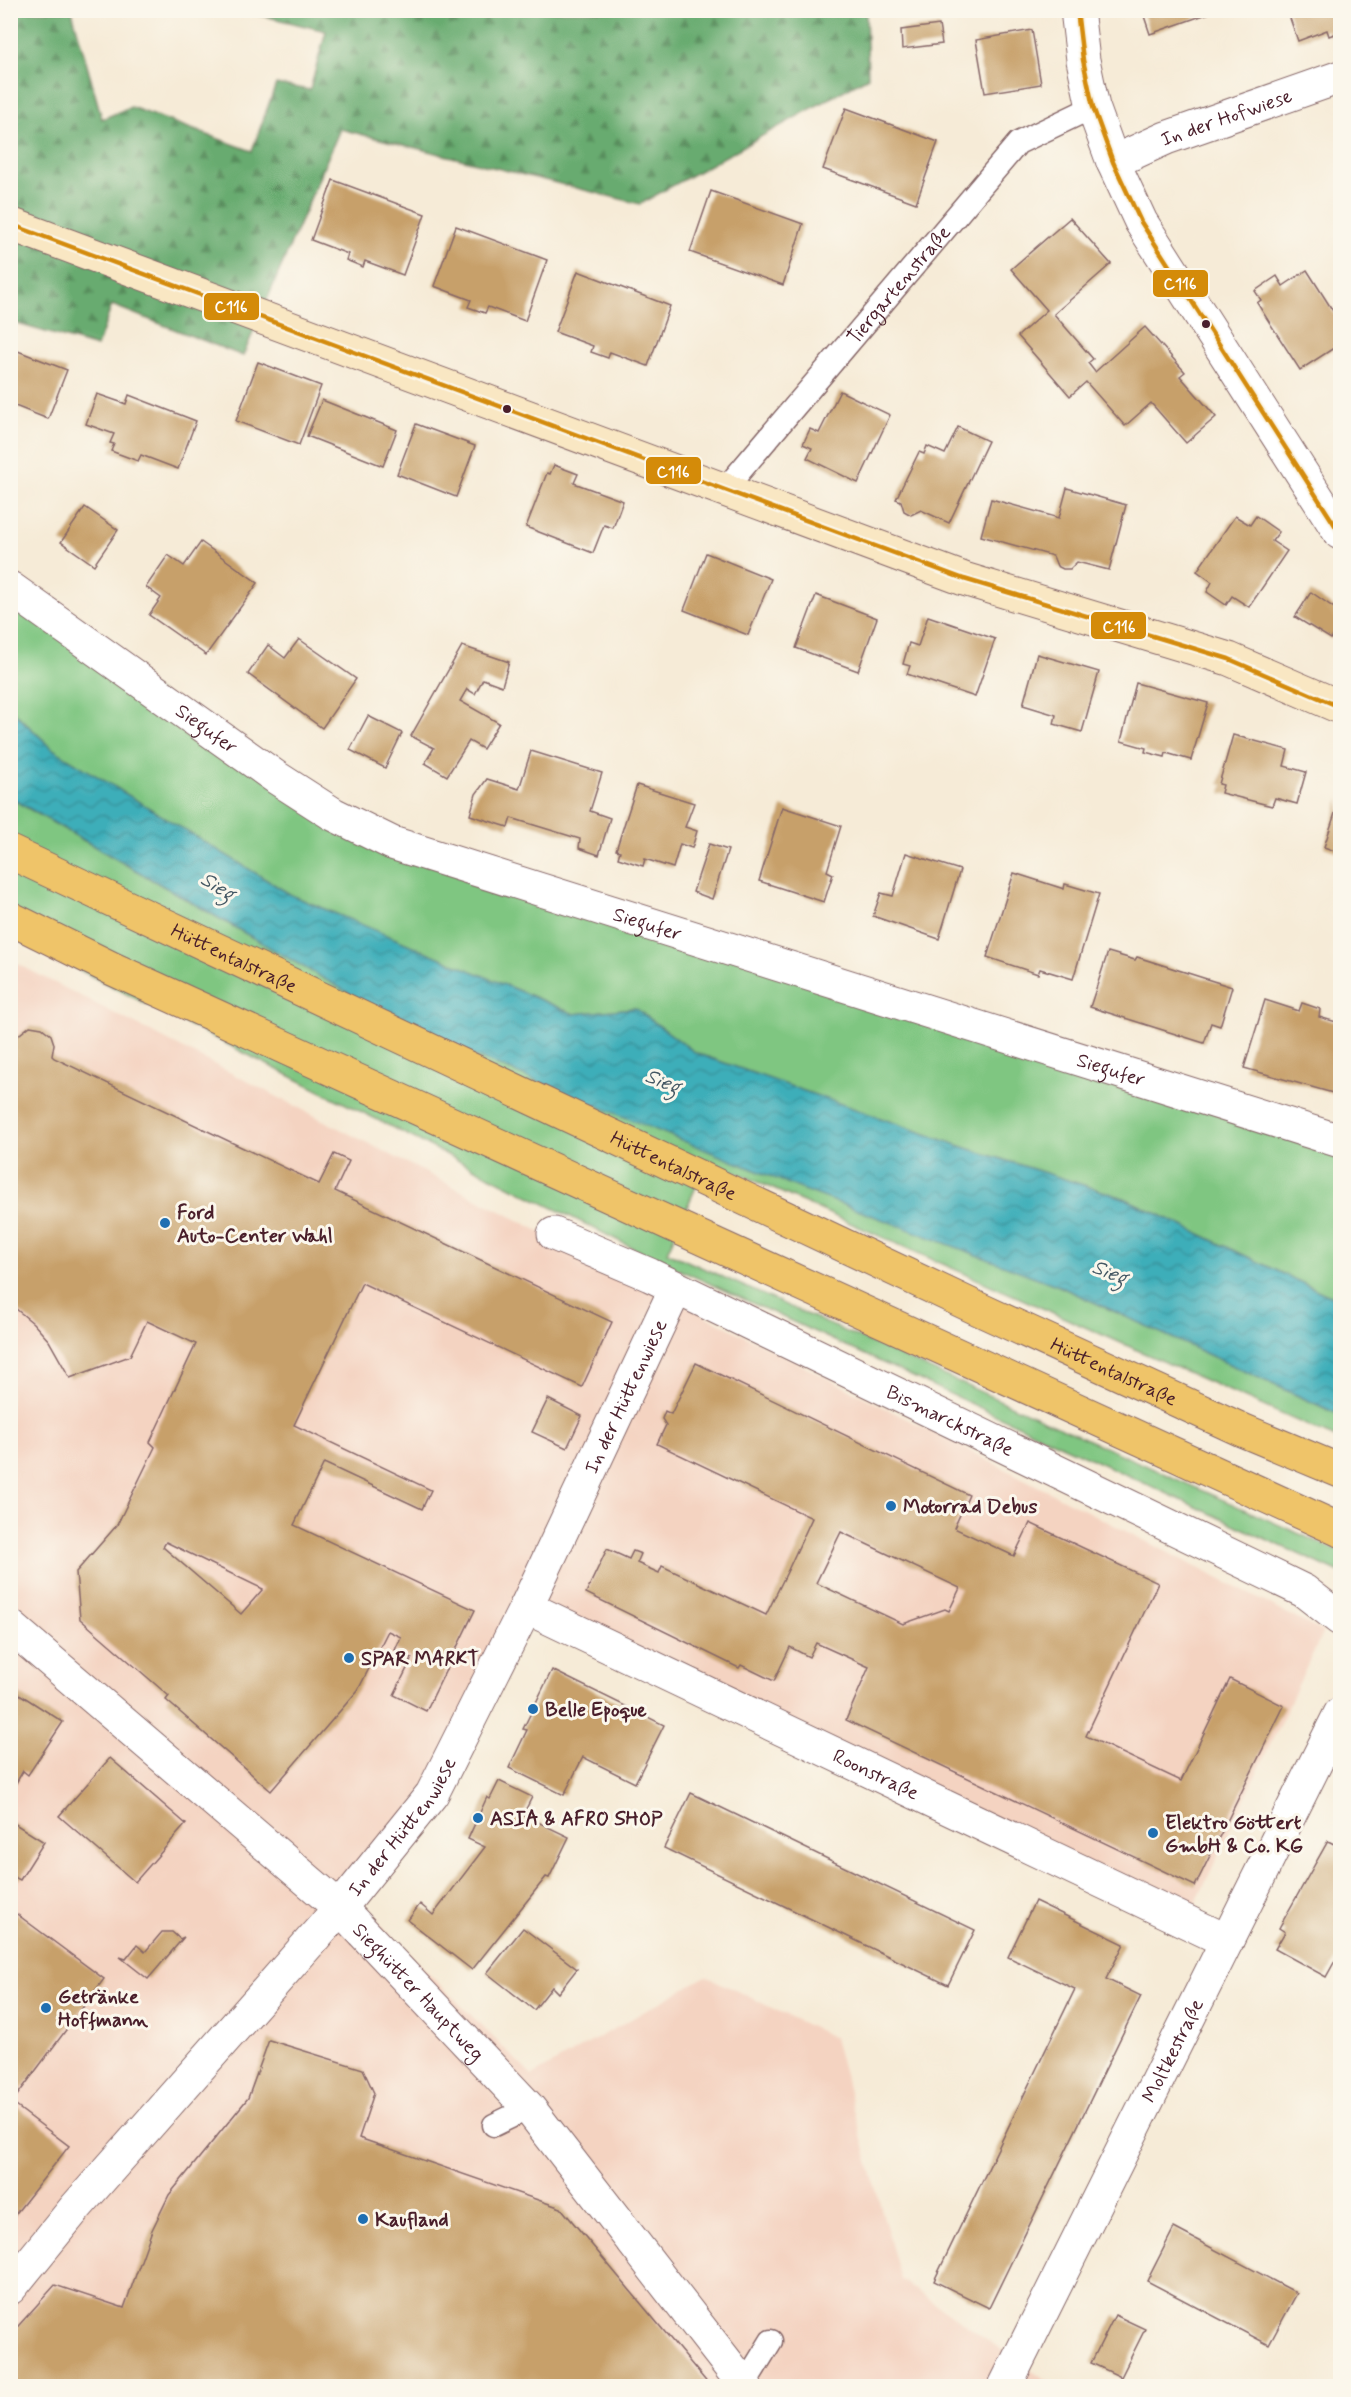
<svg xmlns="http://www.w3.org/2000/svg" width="1351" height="2397" font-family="Mynerve,sans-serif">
  <defs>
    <pattern id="forest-firs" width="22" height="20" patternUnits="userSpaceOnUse" patternTransform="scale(1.5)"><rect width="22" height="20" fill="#67ab6f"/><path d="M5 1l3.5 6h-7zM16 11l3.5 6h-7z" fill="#578b5b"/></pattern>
    <pattern id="water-waves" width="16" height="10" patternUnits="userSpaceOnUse" patternTransform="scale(1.5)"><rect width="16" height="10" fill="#3eaeb9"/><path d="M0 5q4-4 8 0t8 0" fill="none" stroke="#368d97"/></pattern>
  </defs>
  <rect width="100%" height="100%" fill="#fbf7ec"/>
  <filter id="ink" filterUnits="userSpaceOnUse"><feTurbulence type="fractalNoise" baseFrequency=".0167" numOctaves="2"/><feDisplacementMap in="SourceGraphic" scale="12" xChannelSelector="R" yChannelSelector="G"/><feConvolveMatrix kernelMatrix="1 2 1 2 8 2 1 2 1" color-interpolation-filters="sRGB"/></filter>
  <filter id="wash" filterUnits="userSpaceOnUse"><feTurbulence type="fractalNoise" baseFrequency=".008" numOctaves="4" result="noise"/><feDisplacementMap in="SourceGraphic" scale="24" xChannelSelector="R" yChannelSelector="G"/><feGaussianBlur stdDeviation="1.35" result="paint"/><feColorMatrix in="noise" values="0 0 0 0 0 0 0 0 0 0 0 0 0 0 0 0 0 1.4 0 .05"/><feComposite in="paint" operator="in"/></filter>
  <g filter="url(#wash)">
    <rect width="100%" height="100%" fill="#f6ebd7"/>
    <path fill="#f4d3c1" d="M10,960L1323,1632L1183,1930L531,1615L354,1899L532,2076L706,1976L834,2038L901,2280L1054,2386H11Z"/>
    <g fill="#7fc681" stroke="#647256" stroke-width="1.5">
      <path d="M10,588L333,814L1340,1141V1301L1124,1198L957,1145L696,1053L635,1008L574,1014L291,895L54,750L11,709Z"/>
      <path d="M10,798L418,1033L1059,1286L1340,1415V1440L708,1160L667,1252L1340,1552V1573L643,1253L11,936Z"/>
    </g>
    <path fill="url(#forest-firs)" stroke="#58654d" stroke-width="1.5" d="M10,11H72L102,119L131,107L252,151L276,84L310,90L326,31L243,11H866L868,77L640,204L340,129L243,356L112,305L97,347L11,322Z"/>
    <path fill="url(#water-waves)" stroke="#446672" stroke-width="1.5" d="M10,709L54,750L291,895L574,1014L635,1008L696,1053L957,1145L1124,1198L1340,1301V1415L1059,1286L799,1188L418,1033L11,798Z"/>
    <g id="blocks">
      <g fill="#c7a06a" fill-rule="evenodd">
        <path d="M1142,10H1210V13L1150,34Z"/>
        <path d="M1287,10H1340V32L1329,36L1327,30L1298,41Z"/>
        <path d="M939,25L942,44L902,49L901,30Z"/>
        <path d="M1032,30L1041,84L985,93L976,40Z"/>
        <path d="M846,108L938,142L916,203L823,169Z"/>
        <path d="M333,180L425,214L403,275L365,261L363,267L346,260L348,254L311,240Z"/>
        <path d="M711,191L803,224L783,285L690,252Z"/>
        <path d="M1070,218L1111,264L1054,314L1093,359L1088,363L1095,372L1145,327L1185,372L1180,376L1216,417L1186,443L1151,403L1125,426L1086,382L1070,396L1018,336L1047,310L1011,269Z"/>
        <path d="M456,226L547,260L525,321L488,307L485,313L468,307L471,300L434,286Z"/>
        <path d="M1307,270L1340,322V344L1300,370L1257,303L1261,300L1255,291L1277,276L1283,286Z"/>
        <path d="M578,271L670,306L648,366L610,352L608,358L591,352L593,346L555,332Z"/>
        <path d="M10,348L67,370L48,419L10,404Z"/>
        <path d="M258,362L321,386L299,445L236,421Z"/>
        <path d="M840,391L890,415L858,483L807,458L812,448L803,444L810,429L819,433Z"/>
        <path d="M97,394L126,404L129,395L196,421L178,469L141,455L138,461L111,451L114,444L110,443L114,434L86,424Z"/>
        <path d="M322,400L397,430L383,466L307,436Z"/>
        <path d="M416,424L475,446L456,497L397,474Z"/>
        <path d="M958,427L988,441L949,523L921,510L911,515L904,511L901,501L896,499L919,452L924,454L927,446L945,454Z"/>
        <path d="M554,465L578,474L574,483L623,501L613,528L604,525L593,553L526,527L547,473L550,474Z"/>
        <path d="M1067,488L1126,505L1109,570L1077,562L1070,569H1063L1057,566L1053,556L981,536L991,499L1059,518Z"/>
        <path d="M85,507L118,530L94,565L61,542Z"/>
        <path d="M1235,516L1250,525L1256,516L1279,532L1272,541L1287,551L1249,607L1232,596L1226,605L1207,592L1212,582L1197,571Z"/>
        <path d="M201,542L258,583L206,655L149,615L161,598L146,587L168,555L184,566Z"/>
        <path d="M706,553L771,579L748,635L684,610Z"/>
        <path d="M1311,592L1340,612V625L1331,639L1295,617Z"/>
        <path d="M816,595L877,618L858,671L796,648Z"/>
        <path d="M928,616L995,639L975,697L907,674L910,666L903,664L909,643L918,646Z"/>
        <path d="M299,639L356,679L322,728L248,674L268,645L285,658Z"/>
        <path d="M462,646L509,662L502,686L483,679L475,694L467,689L460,701L499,723L483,749L469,741L447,776L425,763L434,748L411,736Z"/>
        <path d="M1037,654L1099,672L1082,732L1054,724L1056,715L1023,705Z"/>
        <path d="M1136,683L1208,703L1191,760L1166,753L1165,757L1145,752L1146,748L1121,741Z"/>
        <path d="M368,716L402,733L385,768L350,750Z"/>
        <path d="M1233,735L1288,750L1284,766L1306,772L1297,804L1275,798L1272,806L1221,793L1223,785L1219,784Z"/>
        <path d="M531,751L602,773L590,811L610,818L599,855L579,848L580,839L511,818L508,827L470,815L476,794L487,779L519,789Z"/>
        <path d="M637,785L694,803L685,827L697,831L692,848L680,844L673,868L645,859L643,866L618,858L620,851L616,850Z"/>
        <path d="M1340,798V853L1324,847Z"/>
        <path d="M782,807L841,826L827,871L833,874L824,902L759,881Z"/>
        <path d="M709,844L728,850L712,899L693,892Z"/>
        <path d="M906,853L960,870L939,939L873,916L881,893L893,896Z"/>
        <path d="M1014,873L1064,889L1065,884L1099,894L1073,979L1040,969L1038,974L987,957Z"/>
        <path d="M1108,952L1135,960L1137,957L1232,987L1220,1026L1211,1023L1204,1043L1090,1007Z"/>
        <path d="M1265,1000L1299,1011L1302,1003L1320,1009L1319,1017L1340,1023V1095L1244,1068Z"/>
        <path d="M30,1026L42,1028L51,1035L54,1044L52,1056L54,1058L319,1184L334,1154L349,1161L335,1191L612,1322L582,1387L362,1283L294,1425L431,1490L422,1509L324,1463L294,1525L475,1610L426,1711L394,1695L412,1658L395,1650L401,1637L388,1631L358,1690L271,1791L166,1700L169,1696L80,1619L76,1572L117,1525L155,1447L150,1442L196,1344L147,1321L130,1356L70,1378L49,1341L33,1323L10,1304V1034L16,1037ZM166,1542L263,1589L241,1614L163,1547Z"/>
        <path d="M696,1363L969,1495L954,1528L1014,1556L1030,1523L1158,1583L1086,1736L1181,1781L1230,1679L1284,1706L1195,1886L846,1720L869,1667L816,1643L809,1657L790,1647L774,1681L741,1665L739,1668L586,1593L607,1549L629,1559L633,1551L641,1554L637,1563L659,1573L662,1566L766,1615L788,1570L812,1518L657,1444L666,1425L662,1419L665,1411L671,1414ZM841,1532L960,1588L949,1611L945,1609L903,1624L816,1583Z"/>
        <path d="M548,1399L582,1416L567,1448L532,1432Z"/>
        <path d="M552,1670L664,1725L635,1783L583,1757L564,1795L509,1768L527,1730L523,1729Z"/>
        <path d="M10,1688L63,1722L28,1775L23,1771L16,1783L10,1779Z"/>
        <path d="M110,1758L186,1824L135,1882L59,1816Z"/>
        <path d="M499,1781L532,1797L523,1815L569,1837L549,1878L546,1877L472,1970L408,1920L420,1904L433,1915L485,1847L468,1839L487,1797L490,1799Z"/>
        <path d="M691,1793L975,1930L948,1985L664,1848Z"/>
        <path d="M12,1822L44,1842L20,1880L10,1875Z"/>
        <path d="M1328,1841L1340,1847V1962L1336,1959L1326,1977L1275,1949L1285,1932L1279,1928Z"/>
        <path d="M1035,1901L1124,1944L1106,1979L1141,1996L989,2308L934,2281L1075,1989L1008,1957Z"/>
        <path d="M10,1909L104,1979L13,2101L10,2099Z"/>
        <path d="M523,1928L577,1969L558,1993L552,1987L534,2010L487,1973Z"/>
        <path d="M162,1932H172L180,1939L184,1937L148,1979L120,1957L126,1959L137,1945L145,1952Z"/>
        <path d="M269,2040L363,2069L374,2093L359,2138L561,2208L710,2386H10V2335L55,2285L124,2308L152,2230L169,2195L248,2098Z"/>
        <path d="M16,2106L69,2146L10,2221V2114Z"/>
        <path d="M1174,2228L1297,2293L1269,2345L1147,2281Z"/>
        <path d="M1115,2315L1145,2329L1121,2377L1091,2363Z"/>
      </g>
    </g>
  </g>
  <g filter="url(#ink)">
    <use href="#blocks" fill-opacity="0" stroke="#866667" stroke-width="1.5"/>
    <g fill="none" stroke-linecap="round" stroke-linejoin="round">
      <g stroke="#866667" stroke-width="25">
        <g id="lane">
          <path id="s1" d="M725,489L1018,143L1093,107"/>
          <path d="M494,2125L529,2108"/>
          <path d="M744,2385L771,2341"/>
        </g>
      </g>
      <g stroke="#866667" stroke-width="35">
        <g id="street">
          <path d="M1077,10L1083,60L1093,107L1113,162L1141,222L1340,533"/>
          <path id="s2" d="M1113,162L1166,138L1340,77"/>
          <path id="s3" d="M10,588L277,778L333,814L392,843L1340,1141"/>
          <path id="s4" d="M554,1234L650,1275L1304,1591L1340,1619"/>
          <path id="s5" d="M526,1607L1227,1941"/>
          <path id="s6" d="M10,1626L340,1908L529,2108L745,2386"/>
          <path id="s7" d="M10,2288L76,2207L340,1908L432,1794L526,1607L676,1288"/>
          <path id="s8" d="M1005,2386L1340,1714"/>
        </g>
      </g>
      <g stroke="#866667" stroke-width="35">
        <path id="secondary" d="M10,224L964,579L1229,659L1340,707"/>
      </g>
      <g stroke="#866667" stroke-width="35">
        <g id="highway">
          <path id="s9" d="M10,852L983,1311L1242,1430L1340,1471"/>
          <path d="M10,918L113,969L1340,1530"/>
        </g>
      </g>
      <use href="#lane" stroke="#fff" stroke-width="22"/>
      <use href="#street" stroke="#fff" stroke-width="33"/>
      <use href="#secondary" stroke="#f9e7c3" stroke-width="33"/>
      <use href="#highway" stroke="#efc469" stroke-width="33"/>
      <g stroke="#fbf7ec" stroke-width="9">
        <g id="bus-1">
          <path d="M1077,10L1083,60L1093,107L1113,162L1141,222L1340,533"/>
          <path d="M10,224L964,579L1229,659L1340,707"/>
        </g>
      </g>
      <use href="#bus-1" stroke="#d48b09" stroke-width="4.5"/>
    </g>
  </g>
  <g fill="#4a1f2b" stroke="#fbf7ec" stroke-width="2">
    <circle cx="1206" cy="324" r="5"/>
    <circle cx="507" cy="409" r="5"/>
  </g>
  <g fill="#1f6fb2" stroke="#fbf7ec" stroke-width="2">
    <circle cx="165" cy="1223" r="6"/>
    <circle cx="891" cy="1506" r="6"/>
    <circle cx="349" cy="1658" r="6"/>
    <circle cx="533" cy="1709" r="6"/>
    <circle cx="478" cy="1818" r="6"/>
    <circle cx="1153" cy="1833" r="6"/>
    <circle cx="46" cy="2008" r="6"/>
    <circle cx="363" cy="2219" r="6"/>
  </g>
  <g text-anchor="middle" stroke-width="6" stroke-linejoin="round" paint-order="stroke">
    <g font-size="20" fill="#4a1f2b" stroke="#fbf7ec">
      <text dy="7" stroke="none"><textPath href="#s2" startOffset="122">In der Hofwiese</textPath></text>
      <text dy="7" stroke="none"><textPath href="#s1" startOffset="268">Tiergartenstraße</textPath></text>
      <text dy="7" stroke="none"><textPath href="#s3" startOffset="242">Siegufer</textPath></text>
      <text dy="7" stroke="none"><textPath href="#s3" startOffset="728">Siegufer</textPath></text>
      <text dy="7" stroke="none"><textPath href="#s9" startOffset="248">Hüttentalstraße</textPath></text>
      <text dy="7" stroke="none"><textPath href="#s3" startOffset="1214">Siegufer</textPath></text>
      <text dy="7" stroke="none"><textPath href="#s9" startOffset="734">Hüttentalstraße</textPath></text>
      <text dy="7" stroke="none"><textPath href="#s9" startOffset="1220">Hüttentalstraße</textPath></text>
      <text dy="7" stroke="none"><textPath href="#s7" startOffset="1092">In der Hüttenwiese</textPath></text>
      <text dy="7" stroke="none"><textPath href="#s4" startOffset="438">Bismarckstraße</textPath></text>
      <text dy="7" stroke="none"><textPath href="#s5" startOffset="388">Roonstraße</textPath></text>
      <text dy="7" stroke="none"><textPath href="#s7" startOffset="606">In der Hüttenwiese</textPath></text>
      <text dy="7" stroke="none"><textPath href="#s6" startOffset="549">Sieghütter Hauptweg</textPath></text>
      <text dy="7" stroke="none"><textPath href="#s8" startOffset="375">Moltkestraße</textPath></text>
    </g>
    <g font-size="20" font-weight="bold" fill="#4a1f2b" stroke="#fbf7ec" text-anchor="start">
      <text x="177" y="1219">Ford<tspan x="177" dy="23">Auto-Center Wahl</tspan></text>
      <text x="903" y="1513">Motorrad Debus</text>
      <text x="361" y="1665">SPAR MARKT</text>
      <text x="545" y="1716">Belle Epoque</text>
      <text x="490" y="1825">ASIA &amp; AFRO SHOP</text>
      <text x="1165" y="1829">Elektro Göttert<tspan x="1165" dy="23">GmbH &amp; Co. KG</tspan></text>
      <text x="58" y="2003">Getränke<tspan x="58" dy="23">Hoffmann</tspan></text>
      <text x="375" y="2226">Kaufland</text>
    </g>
    <g font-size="21" font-style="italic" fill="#455864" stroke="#fbf7ec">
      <text transform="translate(218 886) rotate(33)" y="7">Sieg</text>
      <text transform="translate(663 1081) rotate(23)" y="7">Sieg</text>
      <text transform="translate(1110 1272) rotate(23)" y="7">Sieg</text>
    </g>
  </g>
  <g stroke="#fbf7ec" stroke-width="2">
    <rect x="1152" y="269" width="57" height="29" rx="6" fill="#d48b09"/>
    <rect x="203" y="292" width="57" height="29" rx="6" fill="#d48b09"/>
    <rect x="645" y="456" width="57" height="29" rx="6" fill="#d48b09"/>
    <rect x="1090" y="611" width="57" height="29" rx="6" fill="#d48b09"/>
  </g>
  <g font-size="16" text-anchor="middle" font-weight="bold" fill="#fff">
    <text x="1180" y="289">C116</text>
    <text x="231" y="312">C116</text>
    <text x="673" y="477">C116</text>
    <text x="1119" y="632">C116</text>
  </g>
  <rect width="1351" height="2397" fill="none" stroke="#fbf7ec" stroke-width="36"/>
</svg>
